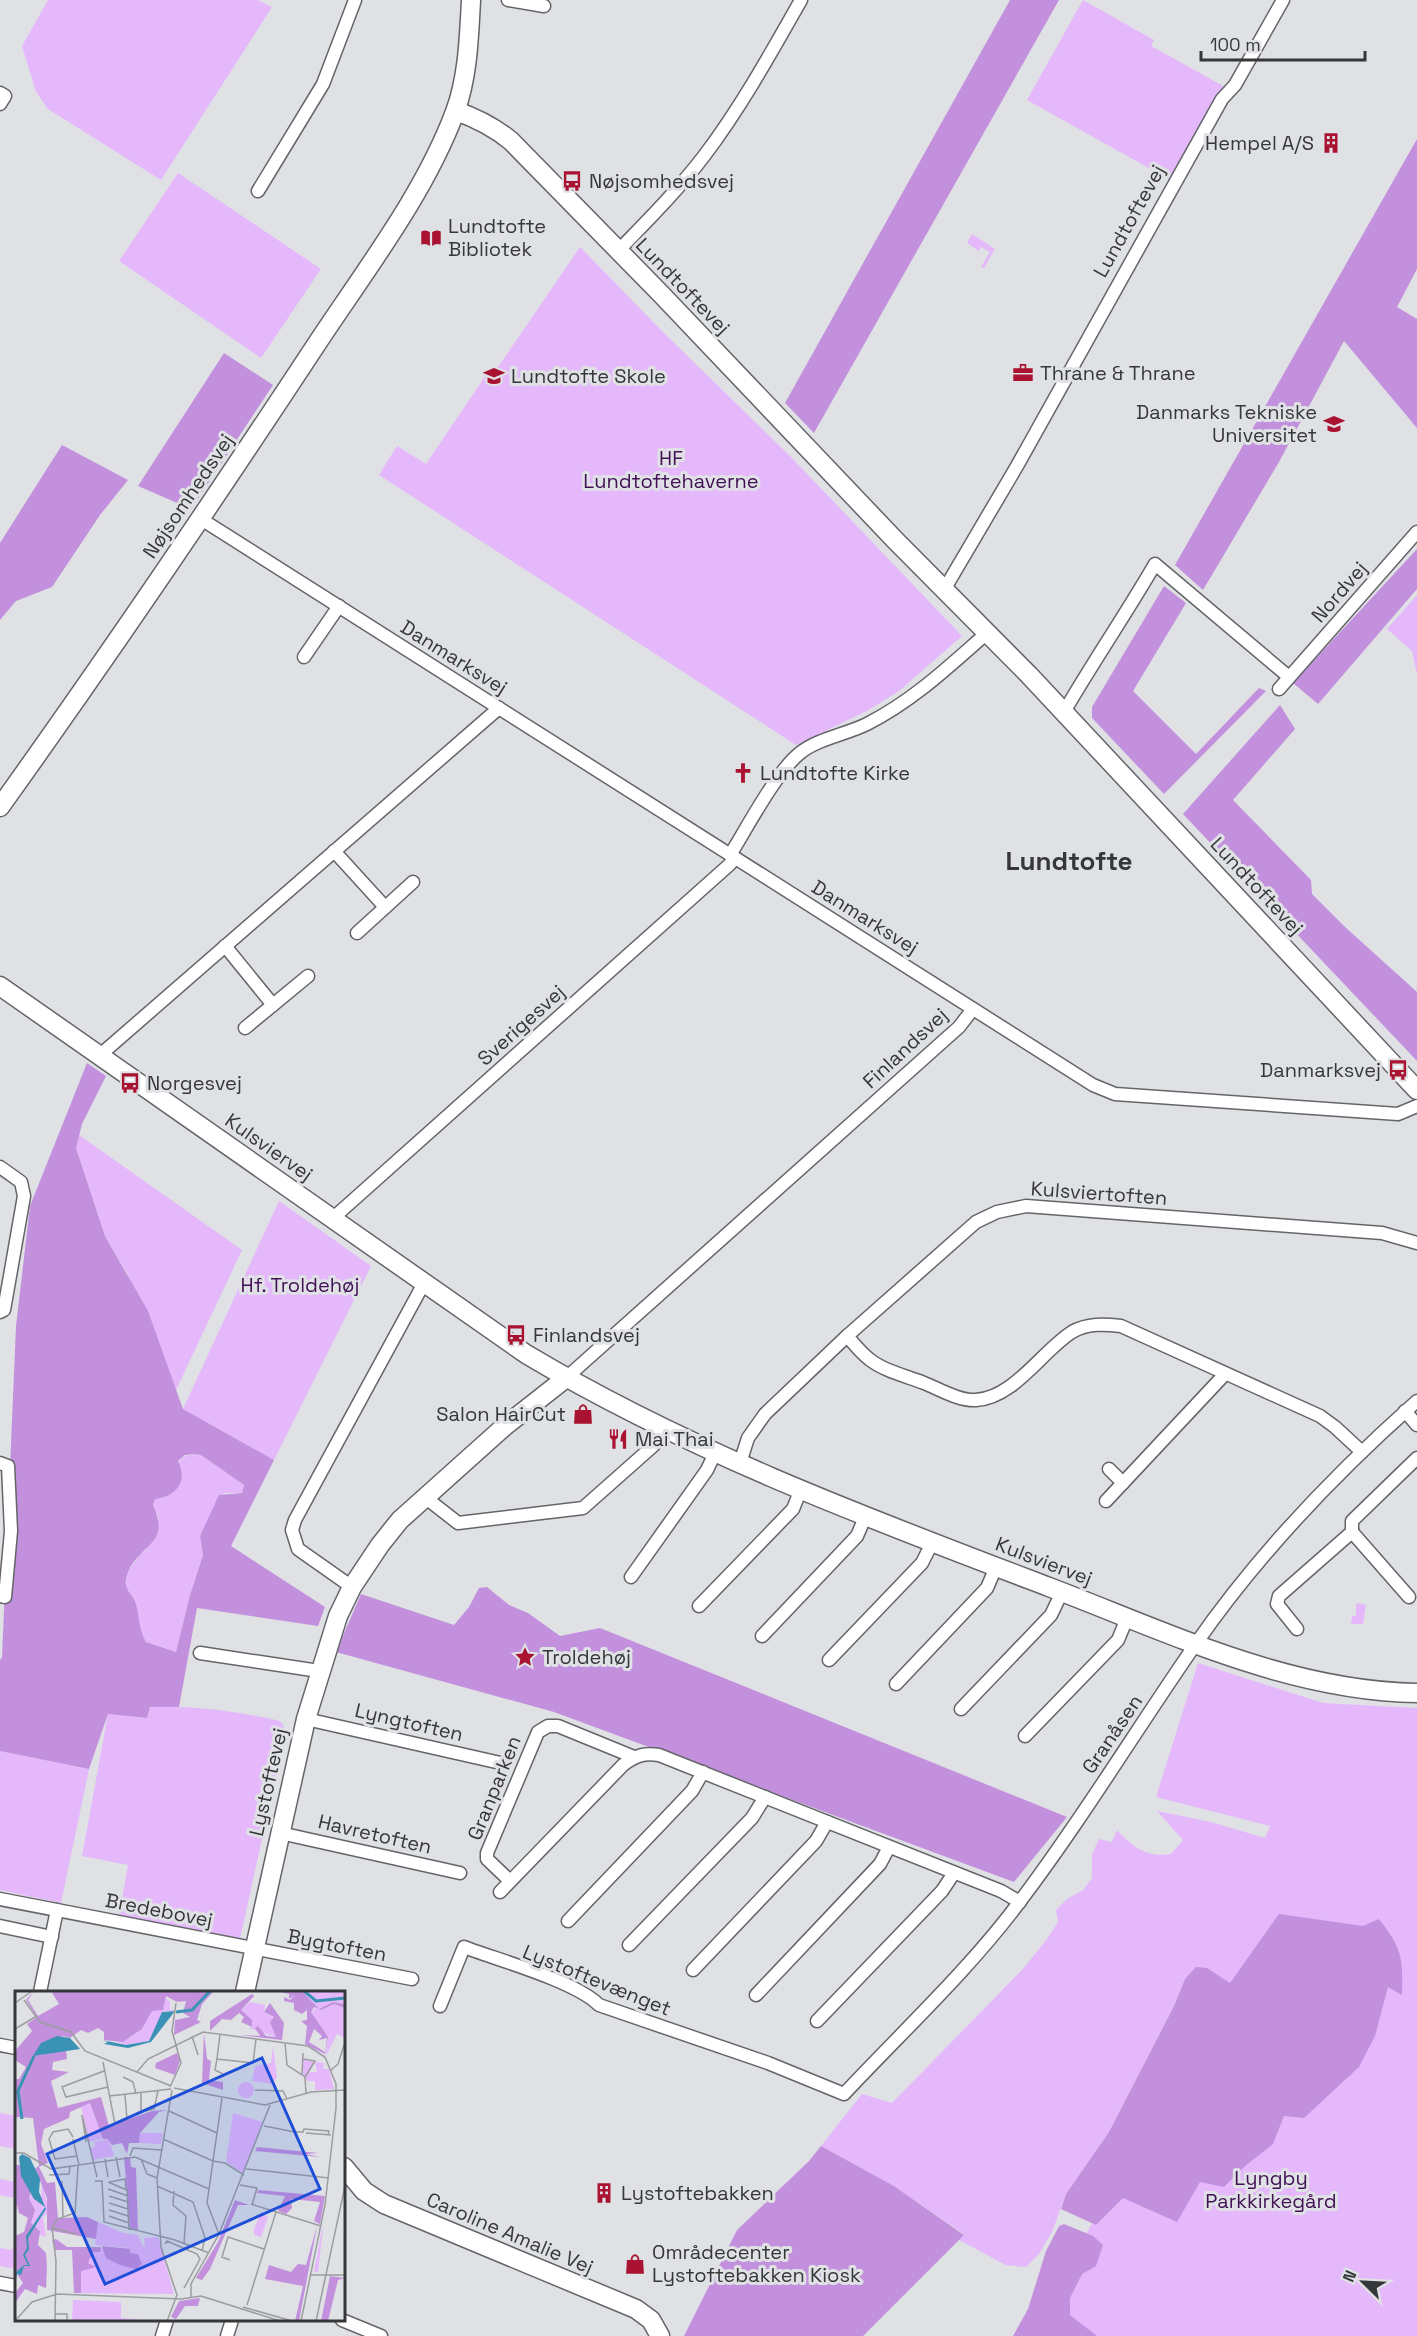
<svg xmlns="http://www.w3.org/2000/svg" width="1417" height="2336" font-family="'Space Grotesk',sans-serif">
  <rect width="100%" height="100%" fill="#dfe1e5"/>
  <g fill="#e4b8fb">
    <path d="M48,0H258L272,7L161,180L48,109L36,92L22,46Z"/>
    <path d="M1083,0L1154,40L1151,46L1225,87L1172,181L1027,100Z"/>
    <path d="M178,173L321,269L261,358L119,261Z"/>
    <path d="M972,234L995,249L984,268L981,267L990,252L981,247L979,251L967,243Z"/>
    <path d="M580,247L663,332L791,457L962,636L899,691L867,711L796,745L379,475L397,446L426,464L488,372L494,373Z"/>
    <path d="M1417,595V674L1412,651L1387,629Z"/>
    <path d="M79,1135L242,1250L176,1390L127,1273L105,1236L76,1148Z"/>
    <path d="M279,1201L371,1266L274,1460L183,1409Z"/>
    <path d="M194,1454L201,1455L244,1485L242,1493H224L200,1536L203,1555L190,1595L176,1652L146,1642L140,1631L135,1600L126,1587L127,1573L141,1553L146,1550L159,1518L153,1505L155,1499L163,1498C170,1481 173,1456 194,1454Z"/>
    <path d="M1356,1603L1366,1605L1363,1624H1351L1352,1616H1356Z"/>
    <path d="M1198,1663L1323,1703L1417,1708V2336H1037L1072,2259L1116,2181L1185,1979L1174,2006L1109,2132L1066,2194L1052,2232L1039,2254L1026,2267L1006,2265L959,2240L964,2234L894,2186L821,2146L862,2094L892,2103L1023,1969L1047,1939L1058,1922L1056,1910L1067,1899L1083,1890L1092,1878V1854L1099,1839L1112,1842L1117,1830C1133,1847 1146,1858 1171,1854L1183,1840L1157,1811L1211,1822L1265,1838L1270,1826L1156,1797Z"/>
    <path d="M150,1707C194,1706 237,1711 280,1721L286,1730L240,1939L119,1917L128,1865L82,1856L108,1714L147,1718Z"/>
    <path d="M0,1751L89,1769L61,1903L0,1890Z"/>
    <path d="M0,2113L16,2116V2149L0,2146Z"/>
    <path d="M0,2179L16,2182V2198L0,2195Z"/>
    <path d="M14,2245L16,2246V2269L0,2266V2248L12,2250Z"/>
  </g>
  <g fill="#c390dd" fill-rule="evenodd">
    <path d="M1010,0H1059L814,433L785,403Z"/>
    <path d="M1417,139V269L1397,307L1417,319V428L1344,341L1279,462L1203,590L1175,565Z"/>
    <path d="M224,353L273,385L191,509L138,486Z"/>
    <path d="M62,445L128,480L100,515L52,587L16,601L0,620V543Z"/>
    <path d="M1417,549V589L1318,704L1293,683Z"/>
    <path d="M1164,586L1186,603L1133,691L1196,754L1259,688L1266,691L1164,794L1092,718V707Z"/>
    <path d="M1280,705L1295,729L1233,800L1311,880L1312,894L1344,926L1417,992V1061L1183,814Z"/>
    <path d="M87,1063L106,1076L82,1124L76,1148L105,1236L148,1311L183,1409L274,1460L231,1546L325,1607L318,1626L197,1608L179,1707H150L147,1718L108,1714L89,1769L0,1751V1660L2,1657L16,1326L30,1206ZM194,1454L201,1455L244,1485L242,1493L219,1495L200,1536L203,1555L190,1595L176,1652L146,1642C138,1628 140,1616 135,1601C133,1596 127,1591 126,1585C125,1582 127,1575 128,1572C141,1543 171,1544 153,1505L155,1499C177,1496 188,1481 178,1461L185,1455Z"/>
    <path d="M487,1587L509,1605L528,1613L560,1636L600,1628L1067,1817L1014,1882L554,1712L336,1652L361,1594L454,1625L469,1607L479,1588Z"/>
    <path d="M1279,1914L1363,1926L1379,1919C1402,1948 1403,1958 1402,1995L1388,1987L1375,2036L1359,2067L1304,2118L1284,2116L1273,2144L1244,2167L1224,2187L1200,2182L1177,2222L1123,2198L1096,2225L1061,2209L1066,2194L1109,2132L1174,2006L1185,1979L1196,1967L1207,1968L1230,1983Z"/>
    <path d="M821,2146L894,2186L964,2235L863,2336H684L737,2230L809,2161Z"/>
    <path d="M1064,2224L1093,2236L1103,2245L1096,2266L1082,2274L1070,2298V2315L1097,2336H1013L1028,2309L1046,2251L1059,2226Z"/>
  </g>
  <g fill="none" stroke-linecap="round" stroke-linejoin="round">
    <g stroke="#636569" stroke-width="15">
      <g id="street">
        <path d="M508,0L544,6"/>
        <path d="M0,93L5,96L0,104"/>
        <path d="M258,191L323,84L355,0"/>
        <path d="M618,251C648,220 678,190 704,156C741,107 771,53 801,0"/>
        <path d="M201,519L1093,1085L1115,1094L1398,1114L1417,1106"/>
        <path d="M944,590L1017,466L1222,99L1235,85L1283,0"/>
        <path d="M304,657L339,606"/>
        <path d="M1279,689L1417,532"/>
        <path d="M1064,712C1093,662 1126,614 1155,564L1289,677"/>
        <path d="M334,851L385,907"/>
        <path d="M730,855C747,828 776,772 800,753C817,739 847,734 867,724C914,700 948,667 987,633"/>
        <path d="M357,933L413,882"/>
        <path d="M225,946L273,1005"/>
        <path d="M245,1028L308,976"/>
        <path d="M99,1056L499,708"/>
        <path d="M0,1167L21,1182L24,1196L4,1310L0,1312"/>
        <path d="M332,1219L729,865L735,858"/>
        <path d="M847,1336C854,1344 861,1353 869,1359C884,1371 906,1376 924,1383C939,1389 959,1401 976,1400C1014,1398 1042,1351 1072,1332C1087,1323 1105,1324 1121,1326L1320,1416L1335,1427L1362,1452"/>
        <path d="M566,1378L959,1027L973,1009"/>
        <path d="M1405,1411L1417,1425"/>
        <path d="M0,1463L8,1466L11,1531L5,1597L0,1596"/>
        <path d="M740,1463L748,1438L765,1414L847,1336L976,1222L997,1212L1026,1206L1382,1233L1417,1243"/>
        <path d="M1109,1469L1123,1483"/>
        <path d="M426,1498L458,1523L583,1508L653,1446L666,1431"/>
        <path d="M1106,1501L1225,1374"/>
        <path d="M1352,1532L1409,1597"/>
        <path d="M631,1577L707,1470L715,1453"/>
        <path d="M352,1587L298,1549L292,1530L295,1520L424,1283"/>
        <path d="M699,1606L793,1509L801,1489"/>
        <path d="M1297,1629L1277,1604L1279,1596L1352,1532V1521L1417,1458"/>
        <path d="M762,1636L857,1536L866,1515"/>
        <path d="M200,1653L319,1671"/>
        <path d="M829,1660L922,1563L933,1541"/>
        <path d="M896,1684L987,1588L996,1567"/>
        <path d="M961,1709L1051,1615L1062,1592"/>
        <path d="M306,1719L505,1764"/>
        <path d="M1025,1736L1118,1640L1127,1618"/>
        <path d="M280,1833L460,1873"/>
        <path d="M510,1881L487,1859V1853L538,1732L548,1726H558L634,1757"/>
        <path d="M500,1892L623,1765C636,1755 644,1753 659,1755L1001,1891L1020,1902"/>
        <path d="M0,1899L412,1979"/>
        <path d="M568,1921L692,1791L703,1772"/>
        <path d="M0,1926L52,1937"/>
        <path d="M629,1945L752,1818L765,1797"/>
        <path d="M693,1970L816,1841L827,1822"/>
        <path d="M40,1992L57,1910"/>
        <path d="M756,1995L880,1864L889,1847"/>
        <path d="M440,2006L464,1947C498,1960 575,1981 599,2005L768,2063L844,2094C903,2031 969,1970 1021,1900C1083,1818 1136,1730 1195,1645C1256,1557 1337,1472 1417,1401"/>
        <path d="M817,2021L942,1891L954,1873"/>
        <path d="M0,2045L16,2048"/>
        <path d="M0,2283L16,2286"/>
        <path d="M342,2320L381,2336"/>
        <path d="M162,2336L167,2320"/>
        <path d="M227,2336L232,2320"/>
      </g>
    </g>
    <g stroke="#636569" stroke-width="21">
      <g id="secondary">
        <path d="M456,111C476,118 494,127 511,141L661,294L895,540L1029,675L1417,1090"/>
        <path d="M0,807C108,656 212,503 314,348C363,273 423,197 455,112C468,77 469,37 471,0"/>
        <path d="M0,986L526,1354C690,1452 870,1519 1049,1587C1167,1632 1288,1691 1417,1693"/>
        <path d="M245,1992L306,1719L338,1616L352,1587L380,1545L400,1520L505,1426L566,1378"/>
        <path d="M344,2167L364,2191L384,2204L636,2309L651,2320L660,2336"/>
      </g>
    </g>
    <use href="#street" stroke="#fff" stroke-width="12"/>
    <use href="#secondary" stroke="#fff" stroke-width="18"/>
  </g>
  <defs>
    <g id="building-bare" transform="scale(1.62)"><path d="M-4-6H4V6H1V3H-1V6H-4ZM-2.5-4.3h1.7v1.8h-1.7ZM.8-4.3h1.7v1.8H.8ZM-2.5-1h1.7V.8h-1.7ZM.8-1h1.7V.8H.8Z" fill="#a91230" stroke="#dfe1e5" stroke-width="2.5" paint-order="stroke"/></g>
    <g id="bus-bare" transform="scale(1.62)"><path d="M-5-6H5V4H4V6H2V4H-2V6H-4V4H-5ZM-3.5-4V0h7V-4ZM-3.5 1.2v1.5H-2V1.2ZM2 1.2v1.5H3.5V1.2Z" fill="#a91230" stroke="#dfe1e5" stroke-width="2.5" paint-order="stroke"/></g>
    <g id="library-bare" transform="scale(1.62)"><path d="M-6-4Q-3-5.5-.7-3.5V5Q-3 3-6 4ZM6-4Q3-5.5 .7-3.5V5Q3 3 6 4Z" fill="#a91230" stroke="#dfe1e5" stroke-width="2.5" paint-order="stroke"/></g>
    <g id="office-bare" transform="scale(1.62)"><path d="M-6-3h4V-5.5h4V-3h4V5H-6ZM-1-4.5V-3h2v-1.5ZM-6 0V1H6V0Z" fill="#a91230" stroke="#dfe1e5" stroke-width="2.5" paint-order="stroke"/></g>
    <g id="school-bare" transform="scale(1.62)"><path d="M0-5L7-2L0 1L-7-2ZM-4 1L0 2.5L4 1V4Q0 6-4 4Z" fill="#a91230" stroke="#dfe1e5" stroke-width="2.5" paint-order="stroke"/></g>
    <g id="university-bare" transform="scale(1.62)"><path d="M0-5L7-2L0 1L-7-2ZM-4 1L0 2.5L4 1V4Q0 6-4 4Z" fill="#a91230" stroke="#dfe1e5" stroke-width="2.5" paint-order="stroke"/></g>
    <g id="church-bare" transform="scale(1.62)"><path d="M-1.2-6h2.4v3.5h3.3v2.4h-3.3V6h-2.4V-.1h-3.3v-2.4h3.3Z" fill="#a91230" stroke="#dfe1e5" stroke-width="2.5" paint-order="stroke"/></g>
    <g id="shop-bare" transform="scale(1.62)"><path d="M-5-2.5h2.3a2.7 3.5 0 0 1 5.4 0H5L5.5 6h-11ZM-1.5-2.5h3a1.5 2.3 0 0 0-3 0Z" fill="#a91230" stroke="#dfe1e5" stroke-width="2.5" paint-order="stroke"/></g>
    <g id="restaurant-bare" transform="scale(1.62)"><path d="M-5-6h1v4h1v-4h1v4h1v-4h1v5L-1.5 .5V6h-2V.5L-5-1ZM5-6V6H3V1.5H1.5Q1.5-4 5-6Z" fill="#a91230" stroke="#dfe1e5" stroke-width="2.5" paint-order="stroke"/></g>
    <g id="sight-bare" transform="scale(1.62)"><path d="M0-6L1.8-2.2L6-1.7L2.9 1.2L3.7 5.4L0 3.3L-3.7 5.4L-2.9 1.2L-6-1.7L-1.8-2.2Z" fill="#a91230" stroke="#dfe1e5" stroke-width="2.5" paint-order="stroke"/></g>
  </defs>
  <g fill-rule="evenodd">
    <use href="#building-bare" x="1331" y="143"/>
    <use href="#bus-bare" x="572" y="181"/>
    <use href="#library-bare" x="431" y="238"/>
    <use href="#office-bare" x="1023" y="373"/>
    <use href="#school-bare" x="494" y="376"/>
    <use href="#university-bare" x="1334" y="424"/>
    <use href="#church-bare" x="743" y="773"/>
    <use href="#bus-bare" x="1398" y="1070"/>
    <use href="#bus-bare" x="130" y="1083"/>
    <use href="#bus-bare" x="516" y="1335"/>
    <use href="#shop-bare" x="583" y="1414"/>
    <use href="#restaurant-bare" x="618" y="1439"/>
    <use href="#sight-bare" x="525" y="1657"/>
    <use href="#building-bare" x="604" y="2193"/>
    <use href="#shop-bare" x="635" y="2264"/>
  </g>
  <g text-anchor="middle" stroke-width="6" stroke-linejoin="round" paint-order="stroke">
    <g font-size="20" fill="#363739" stroke="#dfe1e5" text-anchor="start">
      <text x="1314" y="150" text-anchor="end">Hempel A/S</text>
      <text x="589" y="188">Nøjsomhedsvej</text>
      <text x="448" y="233">Lundtofte<tspan x="448" dy="23">Bibliotek</tspan></text>
      <text x="1040" y="380">Thrane &amp; Thrane</text>
      <text x="511" y="383">Lundtofte Skole</text>
      <text x="1317" y="419" text-anchor="end">Danmarks Tekniske<tspan x="1317" dy="23">Universitet</tspan></text>
      <text x="760" y="780">Lundtofte Kirke</text>
      <text x="1381" y="1077" text-anchor="end">Danmarksvej</text>
      <text x="147" y="1090">Norgesvej</text>
      <text x="533" y="1342">Finlandsvej</text>
      <text x="566" y="1421" text-anchor="end">Salon HairCut</text>
      <text x="635" y="1446">Mai Thai</text>
      <text x="542" y="1664">Troldehøj</text>
      <text x="621" y="2200">Lystoftebakken</text>
      <text x="652" y="2259">Områdecenter<tspan x="652" dy="23">Lystoftebakken Kiosk</tspan></text>
    </g>
    <g font-size="20" fill="#363739" stroke="#dfe1e5">
      <text transform="translate(1129 221) rotate(-61)" y="7">Lundtoftevej</text>
      <text transform="translate(683 286) rotate(46)" y="7">Lundtoftevej</text>
      <text transform="translate(188 496) rotate(-56)" y="7">Nøjsomhedsvej</text>
      <text transform="translate(1339 592) rotate(-49)" y="7">Nordvej</text>
      <text transform="translate(454 657) rotate(32)" y="7">Danmarksvej</text>
      <text transform="translate(1257 886) rotate(47)" y="7">Lundtoftevej</text>
      <text transform="translate(865 917) rotate(32)" y="7">Danmarksvej</text>
      <text transform="translate(521 1025) rotate(-42)" y="7">Sverigesvej</text>
      <text transform="translate(905 1048) rotate(-43)" y="7">Finlandsvej</text>
      <text transform="translate(269 1147) rotate(35)" y="7">Kulsviervej</text>
      <text transform="translate(1099 1193) rotate(4)" y="7">Kulsviertoften</text>
      <text transform="translate(1044 1561) rotate(21)" y="7">Kulsviervej</text>
      <text transform="translate(409 1722) rotate(13)" y="7">Lyngtoften</text>
      <text transform="translate(1112 1734) rotate(-56)" y="7">Granåsen</text>
      <text transform="translate(268 1782) rotate(-77)" y="7">Lystoftevej</text>
      <text transform="translate(494 1788) rotate(-68)" y="7">Granparken</text>
      <text transform="translate(375 1834) rotate(13)" y="7">Havretoften</text>
      <text transform="translate(159 1910) rotate(11)" y="7">Bredebovej</text>
      <text transform="translate(337 1945) rotate(11)" y="7">Bygtoften</text>
      <text transform="translate(597 1980) rotate(22)" y="7">Lystoftevænget</text>
      <text transform="translate(510 2233) rotate(23)" y="7">Caroline Amalie Vej</text>
    </g>
    <g font-size="20" fill="#411055" stroke="#dfe1e5">
      <text x="671" y="465">HF<tspan x="671" dy="23">Lundtoftehaverne</tspan></text>
      <text x="300" y="1292">Hf. Troldehøj</text>
      <text x="1271" y="2185">Lyngby<tspan x="1271" dy="23">Parkkirkegård</tspan></text>
    </g>
    <g font-size="26" font-weight="bold" fill="#363739" stroke="#dfe1e5">
      <text x="1069" y="870">Lundtofte</text>
    </g>
  </g>
  <g transform="translate(15 1991)">
    <rect width="330" height="330" fill="#dfe1e5"/>
    <path d="M287,0H330V13L318,11L304,18ZM150,6L155,11V18L160,20H149L134,50L111,54L96,49L115,47L127,38L137,20L148,18ZM235,11L250,14L249,21L259,27L261,46L234,37L237,36L226,19ZM319,13L330,17V47L322,43L311,65L313,46L296,23L300,17L306,19ZM258,54L262,86L257,93L237,90L240,75L256,72ZM288,68L299,71L295,81H302L300,71L309,72L308,78H314L319,98L300,99V90H292L288,83ZM223 99a8 8 0 1 1 16 0a8 8 0 1 1-16 0ZM75,112L88,148L74,151L66,115ZM218,122L248,131L228,182L211,171ZM125,142H148L146,153L124,152ZM94,148L99,165L78,169L75,157L80,156L79,151ZM27,193L33,215V222L28,226L31,246L24,244L25,240L16,232L20,219L14,207L16,200L19,208L26,206ZM246,221L253,226L246,246L239,244V238ZM83,231L108,242L123,244L130,259L129,247L143,246L159,303L59,302L60,258L113,257L80,254ZM308,237L303,281H299L307,238ZM58,309L106,311V327L138,330H57Z" fill="#e4b8fb"/>
    <path d="M19,0L13,9L23,25L44,13L36,0H199L187,13L182,29L186,31L159,44L160,29L175,26L168,22L171,10L162,11L151,5L148,19L137,20L127,38L108,51L89,49V41L83,37L73,42L66,39L55,47L48,45L23,64L51,59L52,68L38,71L37,79L54,81L36,90L43,117L86,106L94,135L137,120L153,119L144,121L125,142L124,152H114L112,163L107,152L97,154L93,148H88L75,112L55,121L54,127L29,138L26,153L33,172L24,176L32,192L40,191L43,227L72,226L83,231L81,248L32,239V207L20,177L24,175L18,127L0,126V88H4L11,76L0,69V60L17,40L12,33L22,26L11,9ZM261,0H287L304,18L318,11L330,13V17L319,13L306,19L299,16L296,21L313,46L310,63L290,53L292,35L286,30L292,29V19L287,23L279,19V12L269,10V6L275,9L280,4L274,8V3ZM299,38L307,45L304,49L312,47L310,61L294,51ZM237,3L239,5L226,19L237,29V36L226,31L229,26L224,22L216,29L207,28L195,40V30ZM255,12L269,32L267,49L225,44L245,45L240,37L243,35L251,45L261,46L255,31L259,26L249,21ZM189,42L192,68L196,70L194,89L208,91V99L187,92ZM162,62L165,70L160,84L140,77L141,72ZM242,156L303,162L291,163L305,166L240,160ZM109,166H115L116,176L121,177L123,240L115,238ZM1,174H5L16,200L14,207L20,219L16,232L25,240L23,254L31,262L32,277L31,297L23,294L22,303L10,298L0,312V302L8,292L0,280V245L9,241L13,227L4,222L2,213L0,231ZM243,199L310,205L305,233L299,230L305,211L276,208L277,217L271,223L263,220L270,205L242,202ZM220,209L234,214H223L195,278L187,289L181,287L203,251ZM302,235L284,330H280L288,295L250,288L254,274L276,281L283,273L291,274ZM41,248L52,256H86L85,261H78L73,272L81,276L66,280V302H59L57,259H40L37,249ZM87,255L115,258V262L123,263L127,273L121,278L105,274L91,267ZM315,285L330,287L323,289L313,330H306ZM185,307L183,315H170L161,328L156,326L164,310Z" fill="#c390dd" fill-rule="evenodd"/>
    <path d="M160,20L136,51L113,57L89,53L93,51L87,49L111,54L134,50L147,21ZM42,45L55,47L65,58L18,65L26,52ZM7,163L15,167L25,188L24,201L31,218L13,247L14,258L10,264L15,275H9L6,284L2,283L0,295V282L9,274H13L8,264L12,257L11,245L30,216L19,208L6,185L4,166Z" fill="#3a92b4"/>
    <path fill="none" stroke="#3a92b4" stroke-width="3" d="M289,0L301,10L330,7M161,21L177,19L195,0M7,128L3,100L19,65"/>
    <path fill="none" stroke="#9b9da0" stroke-width="1.5" d="M9,9L25,31L56,41L70,60L156,95M0,12L17,0M0,38L20,26M205,43L202,68L238,72L241,48M177,45L183,64M270,52L272,74L290,86L291,103M202,68L200,79L208,83M288,68L300,70L290,86M88,71L100,133L112,128L110,104M316,79L323,73L329,54M89,80L47,96L51,106L93,96M122,81L133,68L188,41L293,55L310,66L321,93V117L310,214L286,330M287,83L288,62M108,86L118,91L121,103M155,96L166,72L157,40L161,12M159,97L250,114L296,101L330,99M240,99L268,100L272,108M126,102V121L139,118L143,100M94,105L156,98M154,120L202,142M249,135L280,141H288L289,138L314,140L313,144M291,142L316,144M58,146L53,138L38,141L34,148L40,168L62,165M58,148L64,174M148,148L198,170M71,151L67,124L82,186M0,162H9L36,178L120,166L194,198M115,165L118,157L146,159M101,166L105,186M90,168L93,186M126,168L132,183L142,187M198,170L210,172L229,184M231,178L314,187M34,184L54,183L55,176M47,190L48,226M80,190H87L89,231L160,249L194,262M93,191L112,199L114,239M95,191L110,188L111,198M225,194L242,197L237,214M142,195L178,211L190,247L187,260M0,198V239M93,198L113,205M159,200L158,214L171,225L169,252M94,205L113,211M94,212L113,218M236,213L306,235M94,219L113,225M94,225L114,232M37,237L61,243M204,243L192,212L207,107M150,253L152,250L182,263L185,268L169,297M215,269L207,266L213,246L249,258M296,284H330M176,307V293L204,243L255,114M232,314L261,221M228,316L277,330M40,323H52V330M0,330L17,311L42,303L166,308L186,305L265,330M40,330L41,270L37,237L42,228L60,222L63,175M152,330L162,304L146,256L142,187L157,99M301,330L330,195"/>
    <path fill="#1d4ed8" fill-opacity="0.15" stroke="#1d4ed8" stroke-width="3" d="M247,67L305,198L90,293L32,163Z"/>
    <rect width="330" height="330" fill="none" stroke="#363739" stroke-width="3"/>
  </g>
  <g transform="translate(1363 2282) rotate(294)" stroke="#dfe1e5" stroke-width="4.5" paint-order="stroke">
  <path d="M0-4.5L10 22L0 15L-10 22Z" fill="#363739"/>
  <text y="-9" font-size="16" font-weight="bold" text-anchor="middle" fill="#363739">N</text>
  </g>
  <path d="M1201 51v9h164v-9" fill="none" stroke="#363739" stroke-width="3"/>
  <text x="1210" y="51" font-size="18" fill="#363739" stroke="#dfe1e5" stroke-width="4.5" paint-order="stroke">100 m</text>
</svg>
